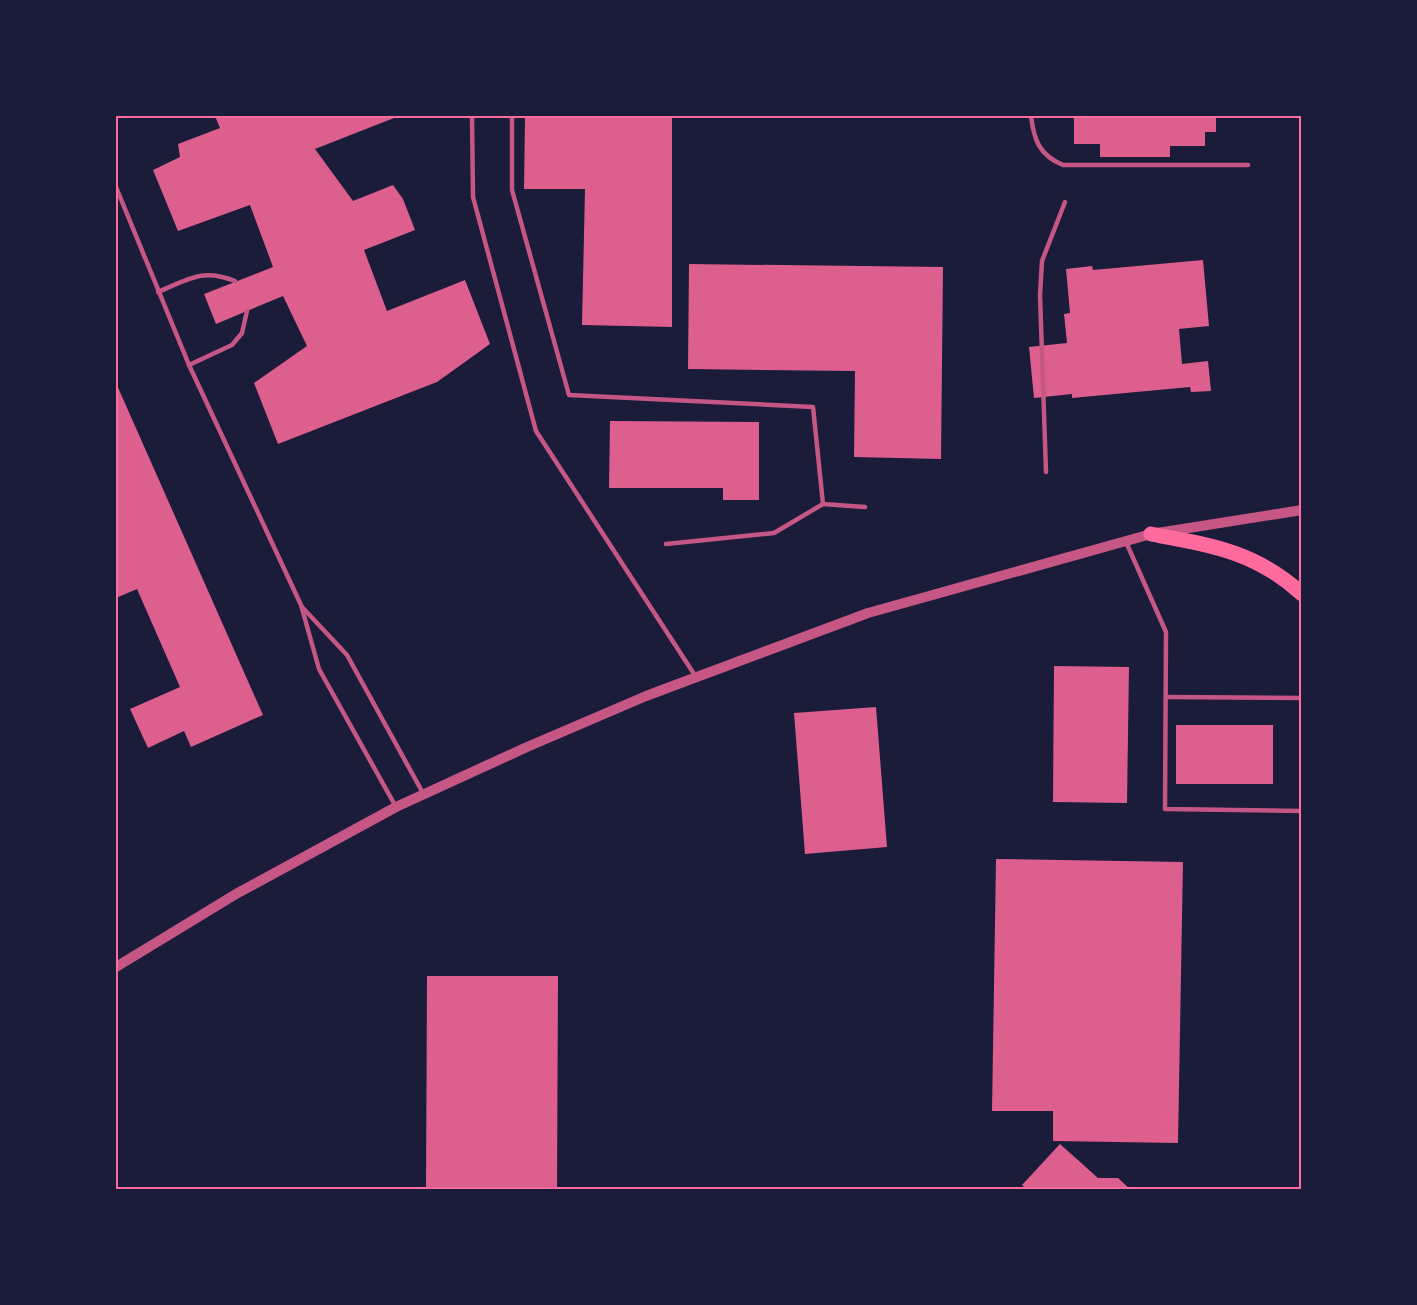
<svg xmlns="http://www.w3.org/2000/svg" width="1417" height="1305" font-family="'PT Sans',sans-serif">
  <rect width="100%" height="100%" fill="#1b1b3a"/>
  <g fill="#dd5f8e">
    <path d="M215,116H399L315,149L353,201L393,185L403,199L415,230L364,250L387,311L465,280L490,344L437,382L278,444L254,383L307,346L283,296L216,324L204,294L273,267L250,205L178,231L153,170L180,157L178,144L220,128Z"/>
    <path d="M525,116H672V327L582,325L585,189H524Z"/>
    <path d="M1074,116H1216V132H1205V146H1170V157H1100V144H1074Z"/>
    <path d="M1203,260L1209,326L1179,329L1182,364L1208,361L1211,391L1191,392L1190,387L1072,398V394L1034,398L1029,347L1067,343L1064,314L1070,313L1066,269L1092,266L1093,270Z"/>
    <path d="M689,264L943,267L941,459L854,457L855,371L688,369Z"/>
    <path d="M116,383L263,715L191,747L184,731L148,748L130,709L180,687L137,589L116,598Z"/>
    <path d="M610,421L759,422V500H723V488H609Z"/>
    <path d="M1054,666L1129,667L1127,803L1053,802Z"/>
    <path d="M876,707L887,847L805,854L794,713Z"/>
    <rect x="1176" y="725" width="97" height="59"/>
    <path d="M996,859L1183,862L1178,1143L1053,1141V1111H992Z"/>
    <path d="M427,976H558L557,1190H426Z"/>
    <path d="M1060,1144L1098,1178H1118L1131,1190H1027L1022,1185Z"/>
  </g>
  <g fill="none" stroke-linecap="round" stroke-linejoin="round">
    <g stroke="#c65784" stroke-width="4.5">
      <path d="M472,116L473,197L536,431L696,677"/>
      <path d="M512,116V190L569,395L813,407L823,504L865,507"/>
      <path d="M1031,116C1034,140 1039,155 1063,165H1248"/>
      <path d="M116,187L189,365L301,605L319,669L396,807"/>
      <path d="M158,292C189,279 202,268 235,281"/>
      <path d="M189,365L232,345L242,333L247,311"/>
      <path d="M1046,472L1040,295L1042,261L1065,202"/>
      <path d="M1126,542L1166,632L1165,809L1302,811"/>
      <path d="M666,544L774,533L823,504"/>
      <path d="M302,607L347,655L424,795"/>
      <path d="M1166,697L1302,698"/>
    </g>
    <path stroke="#c65784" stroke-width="10" d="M116,967L236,894L396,807L527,747L646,696L868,613L1151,534L1302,510"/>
    <path stroke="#ff6b9d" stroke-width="15" d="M1151,534C1210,545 1255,551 1302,594"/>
  </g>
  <rect width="1417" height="1305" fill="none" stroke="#1b1b3a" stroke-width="234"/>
  <rect x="117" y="117" width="1183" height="1071" fill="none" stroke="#ff6b9d" stroke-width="2"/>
</svg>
